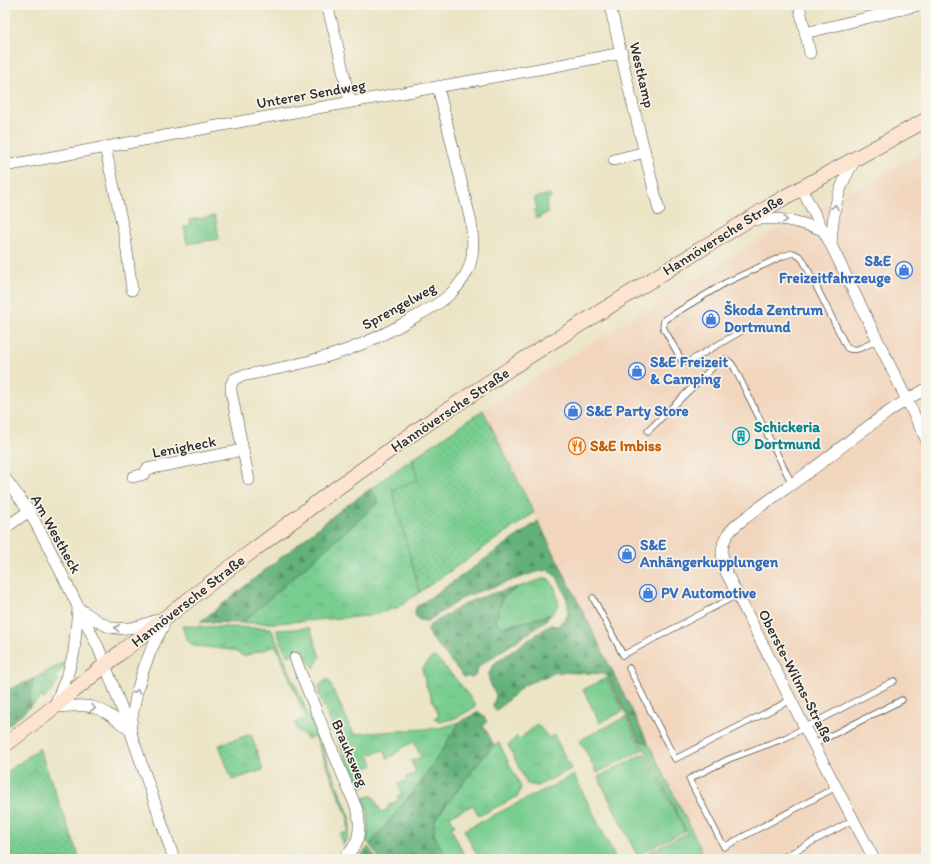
<svg xmlns="http://www.w3.org/2000/svg" width="931" height="864" font-family="Itim,sans-serif">
  <defs>
    <pattern id="grass-tufts" width="24" height="20" patternUnits="userSpaceOnUse"><rect width="24" height="20" fill="#78cd90"/><path d="M3 7l-1-3M5 7V3M7 7l1-3M15 17l-1-3M17 17v-4M19 17l1-3" fill="none" stroke="#68b07c"/></pattern>
    <pattern id="forest-firs" width="22" height="20" patternUnits="userSpaceOnUse"><rect width="22" height="20" fill="#62b07a"/><path d="M5 1l3.5 6h-7zM16 11l3.5 6h-7z" fill="#518f64"/></pattern>
    <pattern id="garden-dots" width="8" height="8" patternUnits="userSpaceOnUse"><rect width="8" height="8" fill="#78cd90"/><path d="M2 2h.1M6 6h.1" fill="none" stroke="#68b07c" stroke-width="1.8" stroke-linecap="round"/></pattern>
  </defs>
  <rect width="100%" height="100%" fill="#f7f3e8"/>
  <filter id="ink" filterUnits="userSpaceOnUse"><feTurbulence type="fractalNoise" baseFrequency=".025" numOctaves="2"/><feDisplacementMap in="SourceGraphic" scale="8" xChannelSelector="R" yChannelSelector="G"/><feConvolveMatrix kernelMatrix="1 2 1 2 8 2 1 2 1" color-interpolation-filters="sRGB"/></filter>
  <filter id="wash" filterUnits="userSpaceOnUse"><feTurbulence type="fractalNoise" baseFrequency=".012" numOctaves="4" result="noise"/><feDisplacementMap in="SourceGraphic" scale="16" xChannelSelector="R" yChannelSelector="G"/><feGaussianBlur stdDeviation="0.9" result="paint"/><feColorMatrix in="noise" values="0 0 0 0 0 0 0 0 0 0 0 0 0 0 0 0 0 1.4 0 .05"/><feComposite in="paint" operator="in"/></filter>
  <g filter="url(#wash)">
    <rect width="100%" height="100%" fill="#ebe4c5"/>
    <path fill="#f1d5bd" d="M926,152V859H706L483,410L772,232Z"/>
    <g fill="url(#grass-tufts)" stroke="#527c5e">
      <path d="M550,194L551,198L547,199L548,203L546,206L548,213L541,215V217L536,218L534,210L537,209L534,198Z"/>
      <path d="M215,216L219,239L187,244L184,227L190,226L189,220Z"/>
      <path d="M413,458L417,480L393,490L420,592L397,608L369,616L275,623H242L379,502L370,489Z"/>
      <path d="M546,578L549,579L555,588L559,605L557,608L551,615L503,627L495,621L503,597L518,587Z"/>
      <path d="M182,626L271,628L315,730L350,817C351,829 349,836 343,845L340,834L348,832V818L315,736L307,739L305,735L298,732L295,723L306,718L276,646L244,656L232,650L194,646L187,640Z"/>
      <path d="M310,628L320,657L314,668L309,663L304,650L287,656L276,630Z"/>
      <path d="M436,657L460,684L475,704V707C462,715 452,722 437,721L435,718L439,716L426,685L422,669L431,658Z"/>
      <path d="M65,662L64,666L56,677L59,680L53,689L44,699L41,697L29,708L33,679Z"/>
      <path d="M328,679L354,734L440,728L460,722L424,778L370,845L366,841L368,834V813L362,799L371,796L374,797L381,812L387,810L389,805L399,800L397,796L402,793L398,784L407,780L406,777L416,773L411,761L421,757L414,742L405,746L388,759L384,750L369,755L373,765L363,770L369,784L358,789L319,695C318,686 319,684 328,679Z"/>
      <path d="M537,724L549,738L554,735L571,769L537,786L527,784L508,745L517,736L520,739Z"/>
      <path d="M251,734L263,770L232,780L219,745Z"/>
      <path d="M639,740L648,743L703,853L694,858V859H647L645,854L687,833L646,750H644Z"/>
      <path d="M499,743L521,787L518,796L479,816L473,805L450,816L455,826L451,828L466,859H447L434,834V821L482,758L494,745Z"/>
    </g>
    <g fill="url(#forest-firs)" stroke="#466e52">
      <path d="M370,489L379,502L242,623L200,622L343,508Z"/>
      <path d="M538,521L648,743L639,740L606,674L557,672L524,685L496,711L493,706L496,695C489,680 484,677 495,663L550,625L558,626L568,615V604L565,593L557,577L548,570L536,572L466,596L428,621C418,621 413,618 416,607L460,577Z"/>
      <path d="M518,587L503,597L495,621L503,627L551,615L542,624L479,666L476,674L473,677H464L429,635L428,630L430,625L468,602L490,594Z"/>
      <path d="M33,679L29,708L5,728V691Z"/>
      <path d="M478,712L482,714L487,722L483,725L494,745L482,758L434,821V834L447,859H380L370,845L424,778L460,722L474,714Z"/>
      <path d="M368,847L377,859H358Z"/>
    </g>
    <g fill="url(#garden-dots)" stroke="#527c5e">
      <path d="M483,410L534,513L420,592L392,490L417,480L413,458Z"/>
      <path d="M39,748L80,859H5V774Z"/>
    </g>
    <g fill="#78cd90" stroke="#527c5e">
      <path d="M606,678L623,711L600,723L583,690Z"/>
      <path d="M626,717L642,750L597,773L580,740Z"/>
      <path d="M645,753L685,831L637,855L598,777Z"/>
      <path d="M574,775L616,859H479L464,830Z"/>
    </g>
  </g>
  <g filter="url(#ink)">
    <g fill="none" stroke-linecap="round" stroke-linejoin="round">
      <g stroke="#484742" stroke-width="7">
        <g id="lane">
          <path d="M740,332L688,362L682,361L663,327L664,320L725,283L783,256L793,253L799,256L803,260L847,348C856,353 869,344 877,340"/>
          <path d="M648,431L719,361L725,359L731,363L735,369L792,484"/>
          <path d="M593,598L623,655L737,595"/>
          <path d="M629,668L675,759L791,700"/>
          <path d="M814,744L902,700"/>
          <path d="M836,787L724,847L689,779L729,759L785,738L894,681"/>
          <path d="M780,859L853,820"/>
        </g>
      </g>
      <g stroke="#484742" stroke-width="12">
        <g id="street">
          <path d="M327,5L336,39L350,102"/>
          <path d="M610,5L629,89L659,210"/>
          <path d="M799,5L810,53"/>
          <path d="M805,33L919,5"/>
          <path d="M105,147L125,237L132,290"/>
          <path d="M614,160L645,152"/>
          <path d="M5,166L244,121L550,67L622,53"/>
          <path d="M801,188L831,245L926,439"/>
          <path d="M751,220C778,216 797,221 823,230"/>
          <path d="M831,245C833,211 837,187 856,159"/>
          <path d="M133,477L144,474L147,469L243,450"/>
          <path d="M5,478L29,511L46,542L99,649L130,730L174,859"/>
          <path d="M249,480L231,391V385L234,379L241,376C277,369 313,362 347,350C371,341 393,330 415,317C437,305 455,295 467,272C475,256 473,239 471,222L438,87"/>
          <path d="M5,528L29,511"/>
          <path d="M78,608L74,652L68,673L54,707C67,707 80,704 92,707C106,710 119,722 130,730"/>
          <path d="M80,609C89,615 98,622 107,626C125,633 144,624 160,619"/>
          <path d="M295,658L304,681L358,812C361,832 359,845 343,859"/>
          <path d="M130,730C134,705 138,681 148,658C153,643 162,630 168,616"/>
          <path d="M874,859L805,728L726,572C722,559 719,547 728,534C734,525 745,519 753,512C772,498 791,485 810,471C848,443 884,411 926,389"/>
        </g>
      </g>
      <g stroke="#484742" stroke-width="16">
        <path id="secondary" d="M5,745L54,707L121,652L239,561L323,498L419,429L526,358L785,197L926,120"/>
      </g>
      <use href="#lane" stroke="#fff" stroke-width="5.5"/>
      <use href="#street" stroke="#fff" stroke-width="11"/>
      <use href="#secondary" stroke="#fde4d1" stroke-width="15"/>
    </g>
    <defs><path id="oneway-chevron" d="M-2-3.5L2.5 0L-2 3.5" fill="none" stroke-width="1.6" stroke-linecap="round" stroke-linejoin="round"/></defs>
    <g stroke="#a0a0a0">
      <use href="#oneway-chevron" transform="translate(835 207) rotate(-79)"/>
      <use href="#oneway-chevron" transform="translate(785 220) rotate(9)"/>
      <use href="#oneway-chevron" transform="translate(117 628) rotate(-174)"/>
      <use href="#oneway-chevron" transform="translate(137 692) rotate(-78)"/>
      <use href="#oneway-chevron" transform="translate(93 708) rotate(14)"/>
    </g>
  </g>
  <defs>
    <g id="shop-ring" transform="scale(0.9)"><circle r="9.5" fill="#f7f3e8" stroke="#3f7fe0" stroke-width="1.5"/><path d="M-5-2.5h2.3a2.7 3.5 0 0 1 5.4 0H5L5.5 6h-11ZM-1.5-2.5h3a1.5 2.3 0 0 0-3 0Z" fill="#3f7fe0"/></g>
    <g id="building-ring" transform="scale(0.9)"><circle r="9.5" fill="#f7f3e8" stroke="#0f9aa8" stroke-width="1.5"/><path d="M-4-6H4V6H1V3H-1V6H-4ZM-2.5-4.3h1.7v1.8h-1.7ZM.8-4.3h1.7v1.8H.8ZM-2.5-1h1.7V.8h-1.7ZM.8-1h1.7V.8H.8Z" fill="#0f9aa8"/></g>
    <g id="restaurant-ring" transform="scale(0.9)"><circle r="9.5" fill="#f7f3e8" stroke="#e8710a" stroke-width="1.5"/><path d="M-5-6h1v4h1v-4h1v4h1v-4h1v5L-1.5 .5V6h-2V.5L-5-1ZM5-6V6H3V1.5H1.5Q1.5-4 5-6Z" fill="#e8710a"/></g>
  </defs>
  <g fill-rule="evenodd">
    <use href="#shop-ring" x="904" y="270"/>
    <use href="#shop-ring" x="711" y="319"/>
    <use href="#shop-ring" x="637" y="371"/>
    <use href="#shop-ring" x="573" y="411"/>
    <use href="#building-ring" x="741" y="436"/>
    <use href="#restaurant-ring" x="577" y="446"/>
    <use href="#shop-ring" x="627" y="554"/>
    <use href="#shop-ring" x="648" y="593"/>
  </g>
  <g text-anchor="middle" stroke-width="3.5" stroke-linejoin="round" paint-order="stroke">
    <g font-size="15" fill="#2b2b2b" stroke="#f7f3e8">
      <text transform="translate(642 75) rotate(77)" y="5">Westkamp</text>
      <text transform="translate(311 94) rotate(-10)" y="5">Unterer Sendweg</text>
      <text transform="translate(723 235) rotate(-32)" y="5">Hannöversche Straße</text>
      <text transform="translate(399 306) rotate(-29)" y="5">Sprengelweg</text>
      <text transform="translate(450 410) rotate(-34)" y="5">Hannöversche Straße</text>
      <text transform="translate(184 447) rotate(-11)" y="5">Lenigheck</text>
      <text transform="translate(56 534) rotate(61)" y="5">Am Westheck</text>
      <text transform="translate(188 601) rotate(-38)" y="5">Hannöversche Straße</text>
      <text transform="translate(796 676) rotate(63)" y="5">Oberste-Wilms-Straße</text>
      <text transform="translate(350 753) rotate(67)" y="5">Brauksweg</text>
    </g>
    <g font-size="15" font-weight="bold" fill="#366cbe" stroke="#f7f3e8" text-anchor="start">
      <text x="891" y="266" text-anchor="end">S&amp;E<tspan x="891" dy="17">Freizeitfahrzeuge</tspan></text>
      <text x="724" y="315">Škoda Zentrum<tspan x="724" dy="17">Dortmund</tspan></text>
      <text x="650" y="367">S&amp;E Freizeit<tspan x="650" dy="17">&amp; Camping</tspan></text>
      <text x="586" y="416">S&amp;E Party Store</text>
      <text x="640" y="550">S&amp;E<tspan x="640" dy="17">Anhängerkupplungen</tspan></text>
      <text x="661" y="598">PV Automotive</text>
    </g>
    <g font-size="15" font-weight="bold" fill="#0d838f" stroke="#f7f3e8" text-anchor="start">
      <text x="754" y="432">Schickeria<tspan x="754" dy="17">Dortmund</tspan></text>
    </g>
    <g font-size="15" font-weight="bold" fill="#c56008" stroke="#f7f3e8" text-anchor="start">
      <text x="590" y="451">S&amp;E Imbiss</text>
    </g>
  </g>
  <rect width="931" height="864" fill="none" stroke="#f7f3e8" stroke-width="20"/>
</svg>
